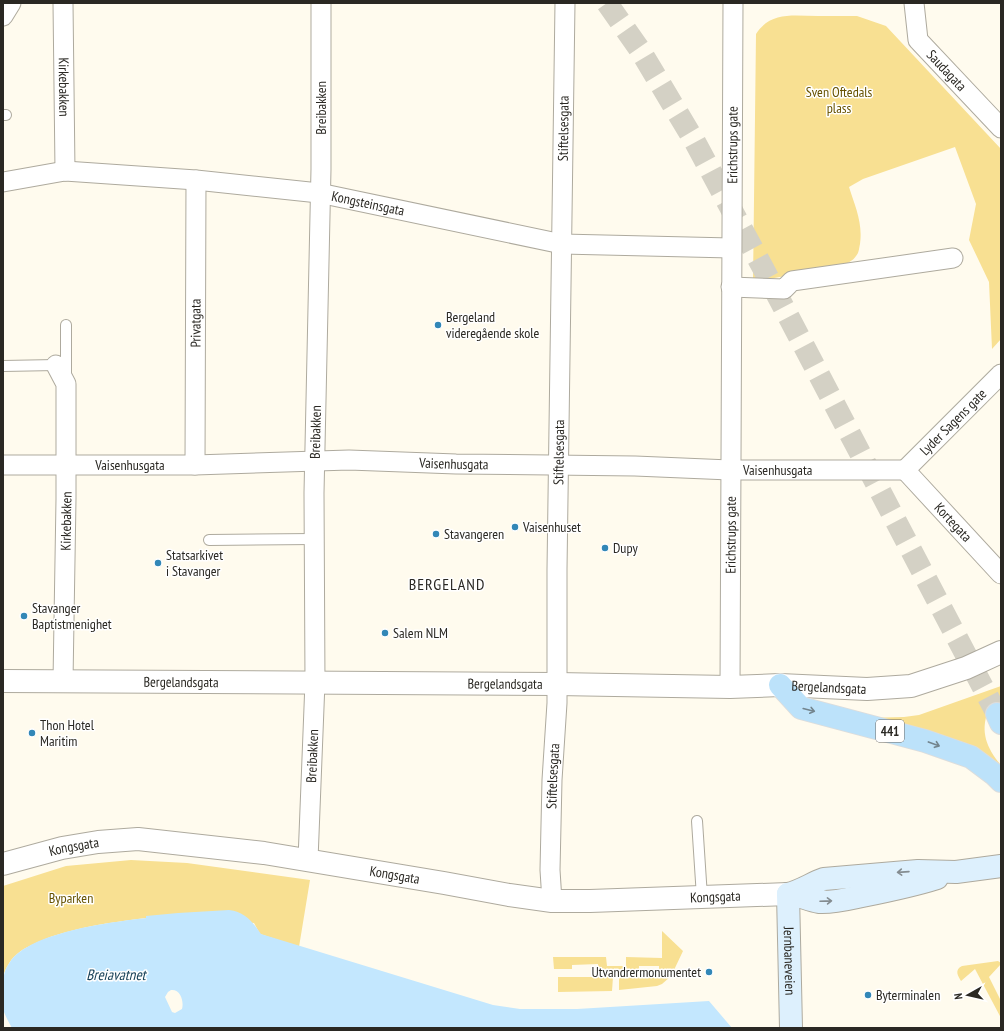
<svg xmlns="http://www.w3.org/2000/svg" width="1004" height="1031" font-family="'PT Sans Narrow',sans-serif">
  <rect width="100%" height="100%" fill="#fffbee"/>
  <g fill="#f8e092">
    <path d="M818,16H857L886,26L1001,149V339L992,349L989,282L969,240L976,204L955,147L863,179L849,187C855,206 863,223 860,244C859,248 859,253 856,256C853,261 846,264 840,266L753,282L756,34C771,11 793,16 818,16Z"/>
    <path d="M1001,686V708L988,711C980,732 987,748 1000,764L993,761L864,718L904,717L919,715Z"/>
    <path d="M131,860L187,863L310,880L299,947L260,934L254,923L146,916V918C109,923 72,927 38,942C30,946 22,949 16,955C10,960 6,968 3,976V886L66,866Z"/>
    <path d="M662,931L683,951L674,970H659V966H639V970L598,969V964L572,965V969H554L553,957H606L607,966H626V957L662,958Z"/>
    <path d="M998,961L1001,963V964L989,977L1001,1001V1018L975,969L961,981C958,976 954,970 962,966Z"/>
    <path d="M558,977H613L612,991L558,992Z"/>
    <path d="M670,977L662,984L657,986L619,990V978Z"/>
  </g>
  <path fill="#c3e7fe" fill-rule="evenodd" d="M229,910C245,912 252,921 261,934L493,1005L520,1009H577L709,1001L732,1028H12C9,1023 6,1017 4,1012C1,1006 3,997 3,991C3,980 3,971 10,962C30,932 112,922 146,918V916L178,913ZM171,990C181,989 184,1002 182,1009L175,1013L172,1012L165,997L168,992Z"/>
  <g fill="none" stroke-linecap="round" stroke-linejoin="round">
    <path stroke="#d4d1c5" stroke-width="22" stroke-dasharray="22 11" stroke-linecap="butt" d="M607,3L640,50L695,142L763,268L997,714"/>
    <g stroke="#aeaa9e" stroke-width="12">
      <g id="service">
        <path d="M3,115H6"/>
        <path d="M66,325V376"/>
        <path d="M3,366L56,365"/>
        <path d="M209,540L314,539"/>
        <path d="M697,821L702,897"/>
      </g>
    </g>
    <g stroke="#aeaa9e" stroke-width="21">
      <g id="minor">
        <path id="s1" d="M63,3L65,171"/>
        <path id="s2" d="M914,3L918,40L1001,128"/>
        <path d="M3,16L11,3"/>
        <path id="s3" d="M3,182L65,171L196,180L319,193L562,244L731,248"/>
        <path d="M731,287L784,289L792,281L953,258"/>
        <path d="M56,365L66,384V499L63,681"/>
        <path id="s4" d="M3,465H195L349,460L456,464L635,466L730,470H905"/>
        <path id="s5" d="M195,465L196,180"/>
        <path id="s6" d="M905,470L1001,574"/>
        <path id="s7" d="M905,470L1001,374"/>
        <path id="s8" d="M730,687L733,3"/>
        <path id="s9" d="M308,860L315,682L314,493L321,169V3"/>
        <path id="s10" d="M552,901L550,870L552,780L557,703V569L565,3"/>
      </g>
    </g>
    <g stroke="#aeaa9e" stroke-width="24">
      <g id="tertiary">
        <path id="s11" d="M3,681L557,684L730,687L780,685L867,689L911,686L966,668L1001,652"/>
        <path id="s12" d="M3,864L62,848L98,842L138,839L264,853L444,883L509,895L552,901H590L788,894"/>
      </g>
    </g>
    <g stroke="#aeaa9e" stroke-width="24">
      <g id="secondary">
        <path d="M788,894C801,891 812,883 824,879L918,871L956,872L1001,866"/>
        <path d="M788,894C799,895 808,900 819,902C833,903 848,899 862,896C887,891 912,886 937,878"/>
        <path id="s13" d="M788,894L791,1028"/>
      </g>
    </g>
    <g stroke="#dddddc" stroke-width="24">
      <g id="primary">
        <path d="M780,685L801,708L925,741L971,757L995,775L1001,781"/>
        <path d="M997,714L1001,723"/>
      </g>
    </g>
    <use href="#service" stroke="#fff" stroke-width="10"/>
    <use href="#minor" stroke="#fff" stroke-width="19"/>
    <use href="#tertiary" stroke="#fff" stroke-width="22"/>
    <use href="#secondary" stroke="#ddf0fd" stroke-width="22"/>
    <use href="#primary" stroke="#bce2fa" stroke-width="22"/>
  </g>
  <defs><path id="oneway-shaft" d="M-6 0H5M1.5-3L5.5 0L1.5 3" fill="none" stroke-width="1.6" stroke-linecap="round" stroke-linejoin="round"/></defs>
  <g stroke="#73858e">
    <use href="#oneway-shaft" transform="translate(809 710) rotate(14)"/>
    <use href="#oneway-shaft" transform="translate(934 744) rotate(20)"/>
  </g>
  <g stroke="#848c90">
    <use href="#oneway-shaft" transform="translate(903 872) rotate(176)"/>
    <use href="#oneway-shaft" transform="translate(826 901) rotate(-2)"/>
  </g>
  <g fill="#3287b7" stroke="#fff" stroke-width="1.5">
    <circle cx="438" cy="325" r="4"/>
    <circle cx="515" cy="527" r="4"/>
    <circle cx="436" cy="534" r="4"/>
    <circle cx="605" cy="548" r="4"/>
    <circle cx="158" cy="563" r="4"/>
    <circle cx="24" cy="616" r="4"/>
    <circle cx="385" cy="633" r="4"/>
    <circle cx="32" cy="733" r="4"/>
    <circle cx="709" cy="972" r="4"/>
    <circle cx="868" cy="995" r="4"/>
  </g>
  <g text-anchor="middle" stroke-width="3" stroke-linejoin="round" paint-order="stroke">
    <rect fill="#fff" stroke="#6a6865" stroke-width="1" x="876" y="720" width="28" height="22" rx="3"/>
    <g font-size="13" font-weight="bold" fill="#2a2823">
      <text x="890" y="736">441</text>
    </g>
    <g font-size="14" fill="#2a2823" stroke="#fff">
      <text dy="5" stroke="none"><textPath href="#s2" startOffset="79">Saudagata</textPath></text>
      <text dy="5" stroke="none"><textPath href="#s1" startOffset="84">Kirkebakken</textPath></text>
      <text transform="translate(321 108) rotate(-90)" y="5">Breibakken</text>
      <text dy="5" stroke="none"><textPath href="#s10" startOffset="773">Stiftelsesgata</textPath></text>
      <text dy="5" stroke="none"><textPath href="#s8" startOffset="542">Erichstrups gate</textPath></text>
      <text dy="5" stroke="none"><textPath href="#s3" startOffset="368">Kongsteinsgata</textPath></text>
      <text dy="5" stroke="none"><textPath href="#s5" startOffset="142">Privatgata</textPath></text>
      <text dy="5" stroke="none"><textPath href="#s7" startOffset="68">Lyder Sagens gate</textPath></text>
      <text dy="5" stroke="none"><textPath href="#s9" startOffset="428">Breibakken</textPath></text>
      <text dy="5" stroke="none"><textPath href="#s10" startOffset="449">Stiftelsesgata</textPath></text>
      <text dy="5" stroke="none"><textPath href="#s4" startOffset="451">Vaisenhusgata</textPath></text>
      <text dy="5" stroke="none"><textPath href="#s4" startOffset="127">Vaisenhusgata</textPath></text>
      <text dy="5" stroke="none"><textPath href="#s4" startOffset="775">Vaisenhusgata</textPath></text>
      <text transform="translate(66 521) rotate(-89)" y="5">Kirkebakken</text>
      <text dy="5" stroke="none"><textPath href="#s6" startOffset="71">Kortegata</textPath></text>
      <text dy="5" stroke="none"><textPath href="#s8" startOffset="152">Erichstrups gate</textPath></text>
      <text dy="5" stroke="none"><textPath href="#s11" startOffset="178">Bergelandsgata</textPath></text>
      <text dy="5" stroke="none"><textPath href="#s11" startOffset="502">Bergelandsgata</textPath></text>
      <text dy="5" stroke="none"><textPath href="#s11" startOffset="826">Bergelandsgata</textPath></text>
      <text dy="5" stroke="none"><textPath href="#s9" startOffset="104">Breibakken</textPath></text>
      <text dy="5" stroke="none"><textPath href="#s10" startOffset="125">Stiftelsesgata</textPath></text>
      <text dy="5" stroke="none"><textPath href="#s12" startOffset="73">Kongsgata</textPath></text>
      <text dy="5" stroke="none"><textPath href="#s12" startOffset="397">Kongsgata</textPath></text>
      <text dy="5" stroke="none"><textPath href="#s12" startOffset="720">Kongsgata</textPath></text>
      <text dy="5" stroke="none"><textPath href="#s13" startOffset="67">Jernbaneveien</textPath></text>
    </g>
    <g font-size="14" fill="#665200" stroke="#fff">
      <text x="839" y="97">Sven Oftedals<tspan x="839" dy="16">plass</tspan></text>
      <text x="71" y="903">Byparken</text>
    </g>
    <g font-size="14" fill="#2a2823" stroke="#fff" text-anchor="start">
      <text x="446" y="322">Bergeland<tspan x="446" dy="16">videregående skole</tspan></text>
      <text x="523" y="532">Vaisenhuset</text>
      <text x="444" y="539">Stavangeren</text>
      <text x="613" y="553">Dupy</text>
      <text x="166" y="560">Statsarkivet<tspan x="166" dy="16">i Stavanger</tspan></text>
      <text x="32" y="613">Stavanger<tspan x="32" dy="16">Baptistmenighet</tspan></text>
      <text x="393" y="638">Salem NLM</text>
      <text x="40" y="730">Thon Hotel<tspan x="40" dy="16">Maritim</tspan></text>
      <text x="701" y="977" text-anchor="end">Utvandrermonumentet</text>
      <text x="876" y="1000">Byterminalen</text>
    </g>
    <g font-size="15" font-style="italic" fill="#143e55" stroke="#fff">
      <text x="116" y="980">Breiavatnet</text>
    </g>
    <g font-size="16" letter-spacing="1" fill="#2a2823" stroke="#fff">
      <text x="447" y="590">BERGELAND</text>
    </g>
  </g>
  <rect width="1004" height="1031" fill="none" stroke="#2a2823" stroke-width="8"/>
  <g transform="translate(968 995) rotate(262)" stroke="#ffffff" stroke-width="3" paint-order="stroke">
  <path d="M0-3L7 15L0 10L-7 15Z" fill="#2a2823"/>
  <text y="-6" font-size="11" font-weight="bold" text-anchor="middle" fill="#2a2823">N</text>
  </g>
</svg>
